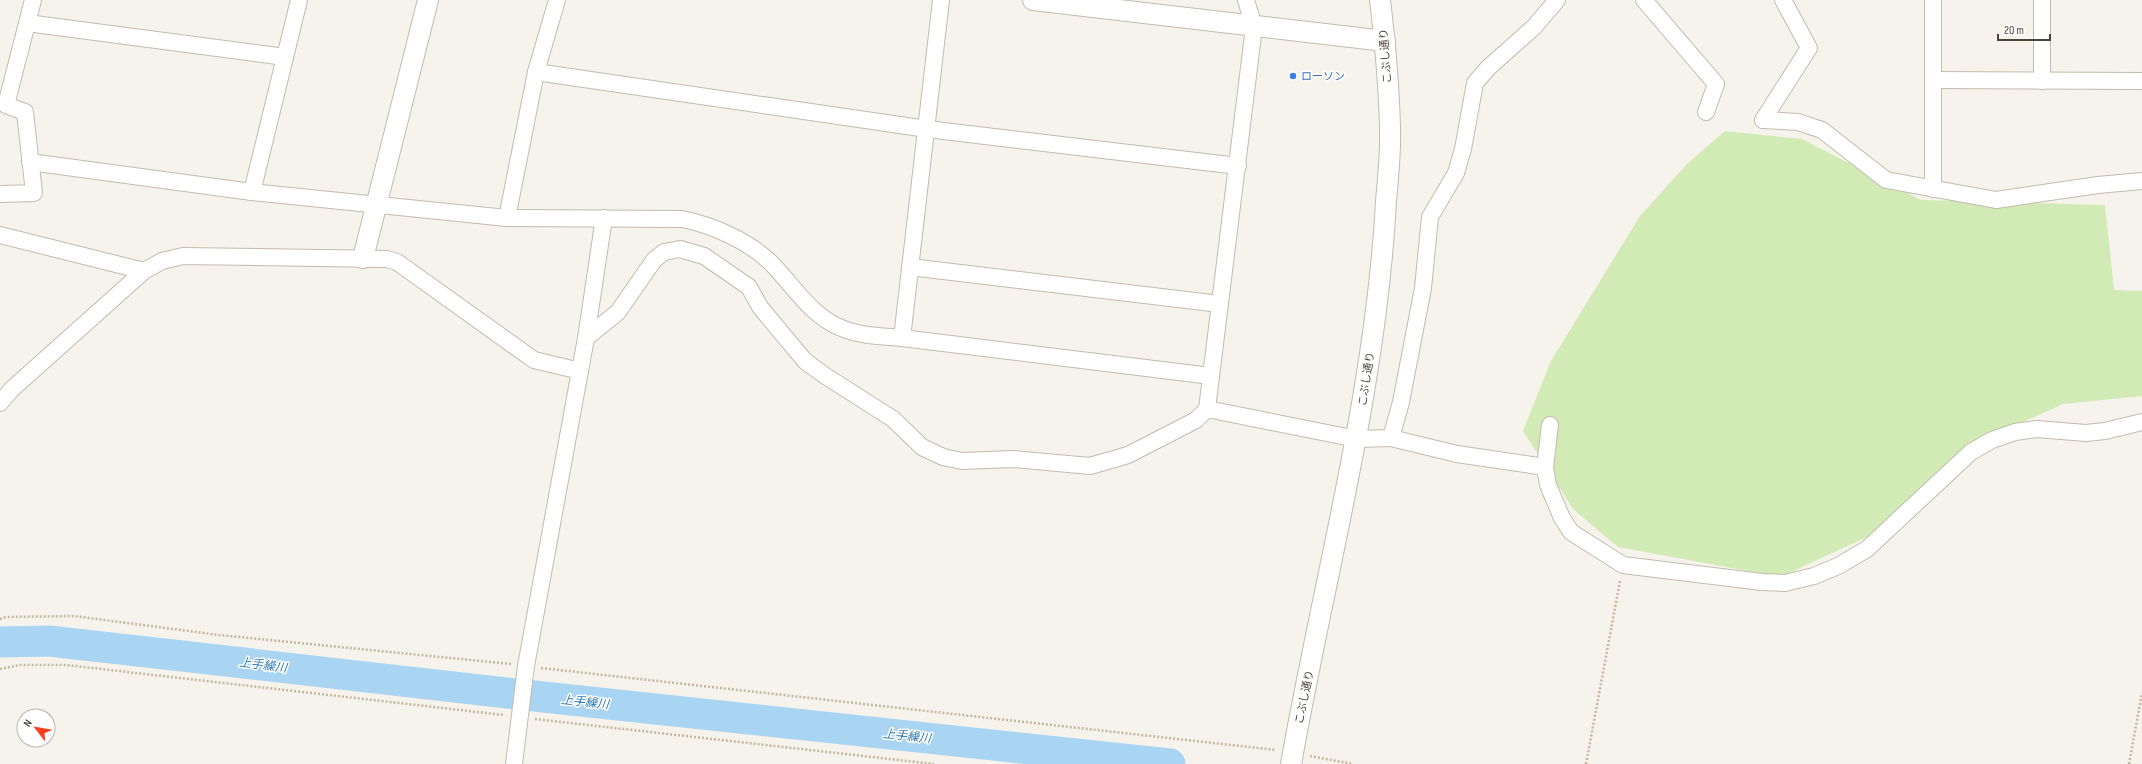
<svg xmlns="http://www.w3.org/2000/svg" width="2142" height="764" font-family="'Sofia Sans Condensed','Noto Sans JP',sans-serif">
  <rect width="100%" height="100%" fill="#f6f3ec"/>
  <path fill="#d2eab5" d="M1725,131L1802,139L1921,200L2105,205L2114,290L2142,291V396L2063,404L1963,449L1867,537L1780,577L1618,547L1573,509L1523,431L1551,361L1640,216L1687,164Z"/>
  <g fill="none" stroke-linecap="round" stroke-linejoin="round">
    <path stroke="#a9d4f2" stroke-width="31" d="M0,642L49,641L534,696L1170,764"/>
    <g stroke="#c2bbae" stroke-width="18">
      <g id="minor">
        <path d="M1644,0L1716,84L1706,112"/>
        <path d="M2042,0V81"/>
        <path d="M27,23L285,57"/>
        <path d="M536,72L927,129L1238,166"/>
        <path d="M1933,80L2142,81"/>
        <path d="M1763,120L1798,122L1822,130L1886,180L1996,200L2098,185L2142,181"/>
        <path d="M1763,120L1809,48L1783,0"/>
        <path d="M30,162L252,192L507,218L682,219C713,225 751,242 773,265C794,287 811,315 839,327C859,336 880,336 902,338L1211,376"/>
        <path d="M1933,189V0"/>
        <path d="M252,192L299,0"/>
        <path d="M0,194L34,193L25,112L6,105L33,0"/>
        <path d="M507,218L536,72L557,0"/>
        <path d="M0,235L144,271"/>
        <path d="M910,267L1220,304"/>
        <path d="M586,338L618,312L654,260L664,252L680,249L704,256L749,287L760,307L805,361L824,375L893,419L922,447L943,457L962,461L1013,459L1090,466L1128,455L1196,420L1207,409L1357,439L1391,438L1457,454L1545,467"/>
        <path d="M902,338L941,0"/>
        <path d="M0,403L12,389L144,271L162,261L183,256L387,259L397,262L534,360L580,371"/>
        <path d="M1207,409L1254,27L1246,0"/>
        <path d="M1550,425L1545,467L1548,485L1562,518L1571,532L1623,565L1762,582L1785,583L1814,576L1838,566L1867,549L1971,452L1992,440L2015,432L2037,429L2086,433L2105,431L2142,422"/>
        <path d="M1391,438L1401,402L1423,288L1430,217L1456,173L1463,149L1475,83L1488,68L1534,27L1557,0"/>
        <path d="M514,764L526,666L586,338L604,218"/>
      </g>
    </g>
    <g stroke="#c2bbae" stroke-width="22">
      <g id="tertiary">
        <path d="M1033,0L1385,41"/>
        <path d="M363,258L428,0"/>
        <path d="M1291,764C1324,577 1376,392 1386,201C1388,177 1391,152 1390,128C1389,85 1385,42 1380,0"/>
      </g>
    </g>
    <g stroke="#c4b79f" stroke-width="2.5" stroke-dasharray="2 2" stroke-linecap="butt">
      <path d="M0,619L6,617L74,616L219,635L511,664"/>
      <path d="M541,668L1276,750"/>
      <path d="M0,669L20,665H66L504,715"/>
      <path d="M535,719L934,764"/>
      <path d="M1310,756L1353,764"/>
      <path d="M1586,764L1620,581"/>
      <path d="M2129,764L2142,693"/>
    </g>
    <use href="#minor" stroke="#fff" stroke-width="16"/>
    <use href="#tertiary" stroke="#fff" stroke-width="20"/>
  </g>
  <circle fill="#3f7fe0" stroke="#fff" stroke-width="1.5" cx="1293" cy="76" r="4"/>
  <g text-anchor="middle" stroke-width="3" stroke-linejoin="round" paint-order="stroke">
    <g font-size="11" fill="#4b4439" stroke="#fff">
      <text transform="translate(1385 56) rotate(-94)" y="4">こぶし通り</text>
      <text transform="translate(1366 379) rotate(-81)" y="4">こぶし通り</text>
      <text transform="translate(1304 697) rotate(-78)" y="4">こぶし通り</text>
    </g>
    <g font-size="11" fill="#366cbe" stroke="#fff" text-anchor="start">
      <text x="1301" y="80">ローソン</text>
    </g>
    <g font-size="12" font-style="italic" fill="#2e7ab2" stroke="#fff">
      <text transform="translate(263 665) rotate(7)" y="4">上手繰川</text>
      <text transform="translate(585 702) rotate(6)" y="4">上手繰川</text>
      <text transform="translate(907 736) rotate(6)" y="4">上手繰川</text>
    </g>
  </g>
  <g transform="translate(36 728) rotate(301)"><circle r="19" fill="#ffffff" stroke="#b7b4b0"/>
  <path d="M0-3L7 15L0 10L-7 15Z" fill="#fc3f1d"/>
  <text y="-6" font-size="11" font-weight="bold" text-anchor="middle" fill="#4b4439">N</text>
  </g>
  <path d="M1998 34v6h52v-6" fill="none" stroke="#4b4439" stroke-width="2"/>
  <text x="2004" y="34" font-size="12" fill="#4b4439" stroke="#ffffff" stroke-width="3" paint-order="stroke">20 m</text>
</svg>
